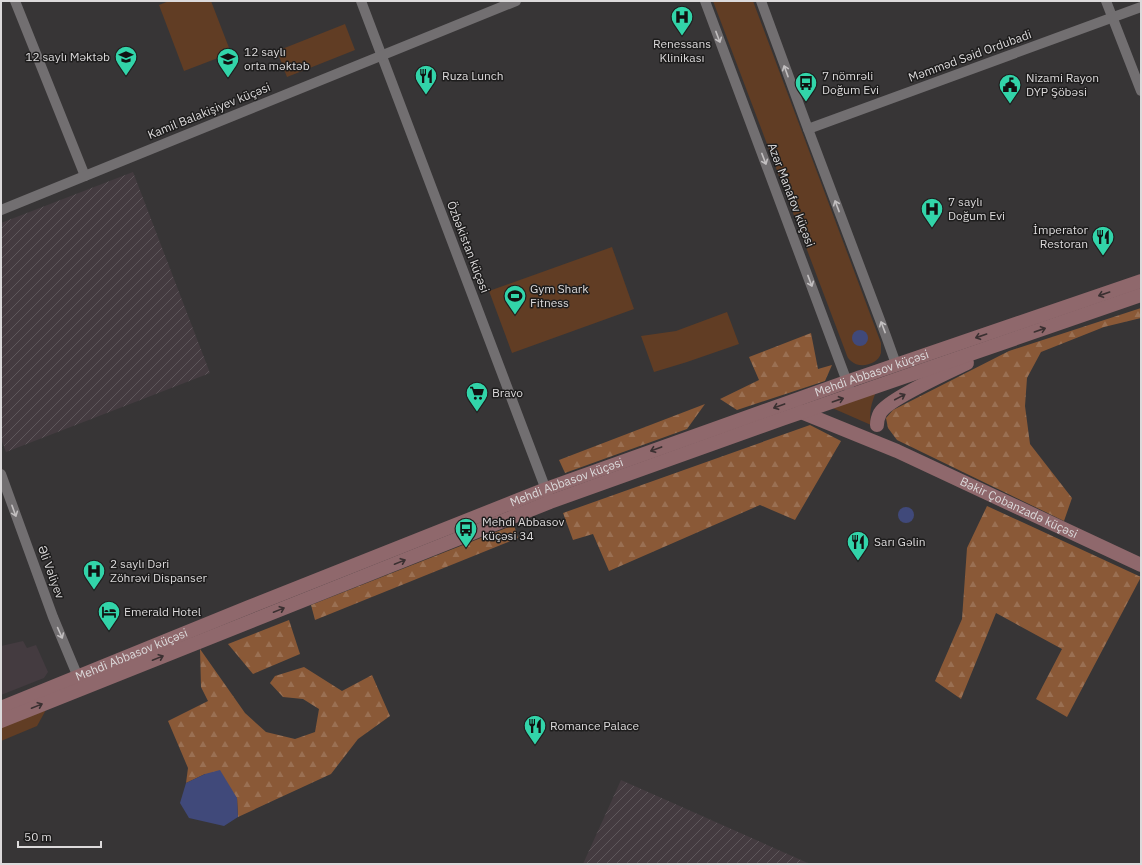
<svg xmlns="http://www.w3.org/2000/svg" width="1142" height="865" font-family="'IBM Plex Sans',sans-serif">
  <defs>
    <pattern id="industrial-furrows" width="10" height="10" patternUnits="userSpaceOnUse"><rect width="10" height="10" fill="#443b40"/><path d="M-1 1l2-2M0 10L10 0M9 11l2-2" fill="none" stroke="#5e575b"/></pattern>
    <pattern id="forest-firs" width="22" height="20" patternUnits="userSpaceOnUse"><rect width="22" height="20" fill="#8a5937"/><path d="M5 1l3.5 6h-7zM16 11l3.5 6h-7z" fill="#9a7053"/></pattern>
  </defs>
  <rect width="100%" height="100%" fill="#373536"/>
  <path fill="#443b40" d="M23,641L27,648L36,645L48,672L44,678L1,695V646Z"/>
  <g fill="url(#industrial-furrows)">
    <path d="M133,172L210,373L6,452L1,439V223Z"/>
    <path d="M621,780L810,864H583Z"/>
  </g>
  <g fill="#613d24">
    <path d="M169,1H211L231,53L184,71L159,5Z"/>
    <path d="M713,1H753L881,343C881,346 881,350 881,353C878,365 859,369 851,361C848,359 847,356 846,353Z"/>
    <path d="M345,24L355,50L287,77L277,51Z"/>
    <path d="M612,247L634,309L512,353L489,291Z"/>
    <path d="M727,312L739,344L687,362L654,372L641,336L676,331Z"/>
    <path d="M876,392C871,404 869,412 871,425L830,407Z"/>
    <path d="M47,708L37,726L1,741V727Z"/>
  </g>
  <g fill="url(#forest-firs)">
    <path d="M1141,308V318L1104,327L1041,352L1027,378L1025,406L1030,444L1072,498L1064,521L897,440L888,428L886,418L893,410L1009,351Z"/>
    <path d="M811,333L818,369L832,365L825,381L737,410L720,399L759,380L749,357Z"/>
    <path d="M705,404L687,429L565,473L559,460Z"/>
    <path d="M810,425L841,441L795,520L760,505L609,571L593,534L573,540L563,513Z"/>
    <path d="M987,506L1141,577L1067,717L1036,699L1062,649L996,613L961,699L935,681L962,619L967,548Z"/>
    <path d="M514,525L518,538L315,620L311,605Z"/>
    <path d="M289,620L300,654L253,674L228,644Z"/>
    <path d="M200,649L245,713L266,732L295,739L315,732L319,709L303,699L283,697L270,683L275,676L304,667L342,691L372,675L390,716L358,739L331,774L238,817L237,798L205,774L186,783L188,768L168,721L208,701L201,687Z"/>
  </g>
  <g fill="#40497a">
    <circle cx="860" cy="338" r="8"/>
    <circle cx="906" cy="515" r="8"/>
    <path d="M220,770L237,798L238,817L224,826L189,818L180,803L186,783L205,774Z"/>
  </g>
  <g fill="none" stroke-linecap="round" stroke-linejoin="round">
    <g stroke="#726f71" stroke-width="10">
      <path d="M15,1L85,176"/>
      <path d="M361,1L548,495"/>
      <path d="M705,1L849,387"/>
      <path d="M761,1L808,129L886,336L896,364"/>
      <path d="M1106,1L1141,91"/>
      <path d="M808,129L1141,7"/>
      <path d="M1,210L516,1"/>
      <path d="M1,474L53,617L78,677"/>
    </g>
    <g stroke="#8f686c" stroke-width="14">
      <path id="s1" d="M801,412L897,451L1141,565"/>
      <path d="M877,425C877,421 878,417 880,413C888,399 949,372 967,363"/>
      <path id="s2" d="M1,708L249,607L546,489L846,382L1141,281"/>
      <path d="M1,721L550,502L782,419L1141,295"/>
    </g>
  </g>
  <defs><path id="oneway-shaft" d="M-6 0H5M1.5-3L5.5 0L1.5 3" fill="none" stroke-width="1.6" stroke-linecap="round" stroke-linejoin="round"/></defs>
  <g stroke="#c2bfc0">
    <use href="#oneway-shaft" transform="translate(718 37) rotate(69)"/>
    <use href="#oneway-shaft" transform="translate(786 71) rotate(-110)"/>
    <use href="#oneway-shaft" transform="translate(764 159) rotate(69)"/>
    <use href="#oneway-shaft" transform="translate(837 206) rotate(-111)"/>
    <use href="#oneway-shaft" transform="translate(810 281) rotate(69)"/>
    <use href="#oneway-shaft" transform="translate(883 327) rotate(-111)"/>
    <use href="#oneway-shaft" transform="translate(14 511) rotate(70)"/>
    <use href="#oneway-shaft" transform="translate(60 633) rotate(66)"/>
  </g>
  <g stroke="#3a3031">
    <use href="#oneway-shaft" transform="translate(1104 294) rotate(161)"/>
    <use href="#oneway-shaft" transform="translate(1040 330) rotate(-19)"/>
    <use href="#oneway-shaft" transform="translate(981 336) rotate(161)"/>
    <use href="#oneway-shaft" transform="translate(900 397) rotate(-28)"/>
    <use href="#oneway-shaft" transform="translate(838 400) rotate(-19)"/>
    <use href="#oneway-shaft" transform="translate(779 406) rotate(160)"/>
    <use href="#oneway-shaft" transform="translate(656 449) rotate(160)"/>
    <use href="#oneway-shaft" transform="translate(400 562) rotate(-22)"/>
    <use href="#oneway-shaft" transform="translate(279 610) rotate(-22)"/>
    <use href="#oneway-shaft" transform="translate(158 658) rotate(-22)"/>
    <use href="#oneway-shaft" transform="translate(37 706) rotate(-22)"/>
  </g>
  <defs>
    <g id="hospital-pin" transform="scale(1.15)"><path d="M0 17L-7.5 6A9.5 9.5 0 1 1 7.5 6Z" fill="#32d4a9" stroke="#1e1d1d"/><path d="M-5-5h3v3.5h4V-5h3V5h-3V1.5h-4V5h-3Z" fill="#111"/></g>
    <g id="school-pin" transform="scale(1.15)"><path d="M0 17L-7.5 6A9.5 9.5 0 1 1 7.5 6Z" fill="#32d4a9" stroke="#1e1d1d"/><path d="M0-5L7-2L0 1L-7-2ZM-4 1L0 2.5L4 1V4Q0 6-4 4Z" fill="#111"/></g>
    <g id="restaurant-pin" transform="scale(1.15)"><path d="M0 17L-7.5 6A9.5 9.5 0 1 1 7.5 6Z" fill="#32d4a9" stroke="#1e1d1d"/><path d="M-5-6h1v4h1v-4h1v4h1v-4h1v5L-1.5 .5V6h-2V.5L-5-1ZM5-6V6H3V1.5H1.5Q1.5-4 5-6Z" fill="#111"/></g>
    <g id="bus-pin" transform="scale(1.15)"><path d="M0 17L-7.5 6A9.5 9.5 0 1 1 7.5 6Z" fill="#32d4a9" stroke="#1e1d1d"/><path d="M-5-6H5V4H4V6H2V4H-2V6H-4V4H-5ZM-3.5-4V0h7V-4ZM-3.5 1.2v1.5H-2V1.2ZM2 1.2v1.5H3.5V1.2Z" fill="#111"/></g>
    <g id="civic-pin" transform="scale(1.15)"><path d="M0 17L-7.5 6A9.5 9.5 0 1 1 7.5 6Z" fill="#32d4a9" stroke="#1e1d1d"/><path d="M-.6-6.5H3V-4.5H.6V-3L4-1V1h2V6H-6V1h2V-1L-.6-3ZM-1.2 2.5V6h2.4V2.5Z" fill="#111"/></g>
    <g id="stadium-pin" transform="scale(1.15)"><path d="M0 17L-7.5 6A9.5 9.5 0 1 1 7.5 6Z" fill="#32d4a9" stroke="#1e1d1d"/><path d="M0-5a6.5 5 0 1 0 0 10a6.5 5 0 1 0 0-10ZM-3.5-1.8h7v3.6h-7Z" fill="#111"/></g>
    <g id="supermarket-pin" transform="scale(1.15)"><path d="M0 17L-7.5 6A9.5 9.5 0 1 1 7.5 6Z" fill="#32d4a9" stroke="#1e1d1d"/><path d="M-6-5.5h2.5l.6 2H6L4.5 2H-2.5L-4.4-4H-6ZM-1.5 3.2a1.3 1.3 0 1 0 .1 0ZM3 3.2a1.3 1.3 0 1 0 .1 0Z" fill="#111"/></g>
    <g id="hotel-pin" transform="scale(1.15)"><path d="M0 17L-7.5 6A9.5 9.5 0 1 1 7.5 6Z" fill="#32d4a9" stroke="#1e1d1d"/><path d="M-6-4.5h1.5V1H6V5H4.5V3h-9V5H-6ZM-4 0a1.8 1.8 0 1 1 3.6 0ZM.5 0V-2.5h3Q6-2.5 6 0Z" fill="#111"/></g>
  </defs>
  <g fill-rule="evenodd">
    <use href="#hospital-pin" x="682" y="17"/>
    <use href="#school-pin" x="126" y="57"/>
    <use href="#school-pin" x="228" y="59"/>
    <use href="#restaurant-pin" x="426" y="76"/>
    <use href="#bus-pin" x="806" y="83"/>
    <use href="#civic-pin" x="1010" y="85"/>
    <use href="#hospital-pin" x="932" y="209"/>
    <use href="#restaurant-pin" x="1103" y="237"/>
    <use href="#stadium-pin" x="515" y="296"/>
    <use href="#supermarket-pin" x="477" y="393"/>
    <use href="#bus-pin" x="466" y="529"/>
    <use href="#restaurant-pin" x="858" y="542"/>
    <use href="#hospital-pin" x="94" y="571"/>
    <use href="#hotel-pin" x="109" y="612"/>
    <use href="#restaurant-pin" x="535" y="726"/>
  </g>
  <g text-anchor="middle" stroke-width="3" stroke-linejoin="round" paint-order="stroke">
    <g font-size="12" fill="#dcdadb" stroke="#1e1d1d" text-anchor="start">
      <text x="682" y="48" text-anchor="middle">Renessans<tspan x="682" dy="14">Klinikası</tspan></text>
      <text x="244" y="56">12 saylı<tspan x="244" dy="14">orta məktəb</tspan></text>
      <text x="110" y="61" text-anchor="end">12 saylı Məktəb</text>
      <text x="442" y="80">Ruza Lunch</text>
      <text x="822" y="80">7 nömrəli<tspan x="822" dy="14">Doğum Evi</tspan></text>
      <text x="1026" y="82">Nizami Rayon<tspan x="1026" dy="14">DYP Şöbəsi</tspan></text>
      <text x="948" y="206">7 saylı<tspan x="948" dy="14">Doğum Evi</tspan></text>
      <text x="1088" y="234" text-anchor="end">İmperator<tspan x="1088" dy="14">Restoran</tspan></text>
      <text x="530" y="293">Gym Shark<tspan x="530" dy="14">Fitness</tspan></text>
      <text x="492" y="397">Bravo</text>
      <text x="482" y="526">Mehdi Abbasov<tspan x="482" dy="14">küçəsi 34</tspan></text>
      <text x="874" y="546">Sarı Gəlin</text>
      <text x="110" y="568">2 saylı Dəri<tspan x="110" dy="14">Zöhrəvi Dispanser</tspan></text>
      <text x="124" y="616">Emerald Hotel</text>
      <text x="550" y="730">Romance Palace</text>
    </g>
    <g font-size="12" fill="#dcdadb" stroke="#1e1d1d">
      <text transform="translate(970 56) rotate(-20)" y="4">Məmməd Səid Ordubadi</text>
      <text transform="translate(209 111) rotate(-22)" y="4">Kamil Balakişiyev küçəsi</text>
      <text transform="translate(791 195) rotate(69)" y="4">Azər Manafov küçəsi</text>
      <text transform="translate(468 247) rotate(69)" y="4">Özbəkistan küçəsi</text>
      <text dy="4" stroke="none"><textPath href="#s2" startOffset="933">Mehdi Abbasov küçəsi</textPath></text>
      <text dy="4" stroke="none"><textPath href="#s2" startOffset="609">Mehdi Abbasov küçəsi</textPath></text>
      <text dy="4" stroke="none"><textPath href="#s1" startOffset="238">Bəkir Çobanzadə küçəsi</textPath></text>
      <text transform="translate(51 572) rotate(70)" y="4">Əli Vəliyev</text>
      <text dy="4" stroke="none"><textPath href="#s2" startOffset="141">Mehdi Abbasov küçəsi</textPath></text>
    </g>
  </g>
  <rect width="1142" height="865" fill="none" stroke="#dcdadb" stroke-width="4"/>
  <path d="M18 841v6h83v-6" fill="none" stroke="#dcdadb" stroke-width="2"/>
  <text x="24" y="841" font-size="12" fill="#dcdadb" stroke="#1e1d1d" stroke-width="3" paint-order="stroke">50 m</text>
</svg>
